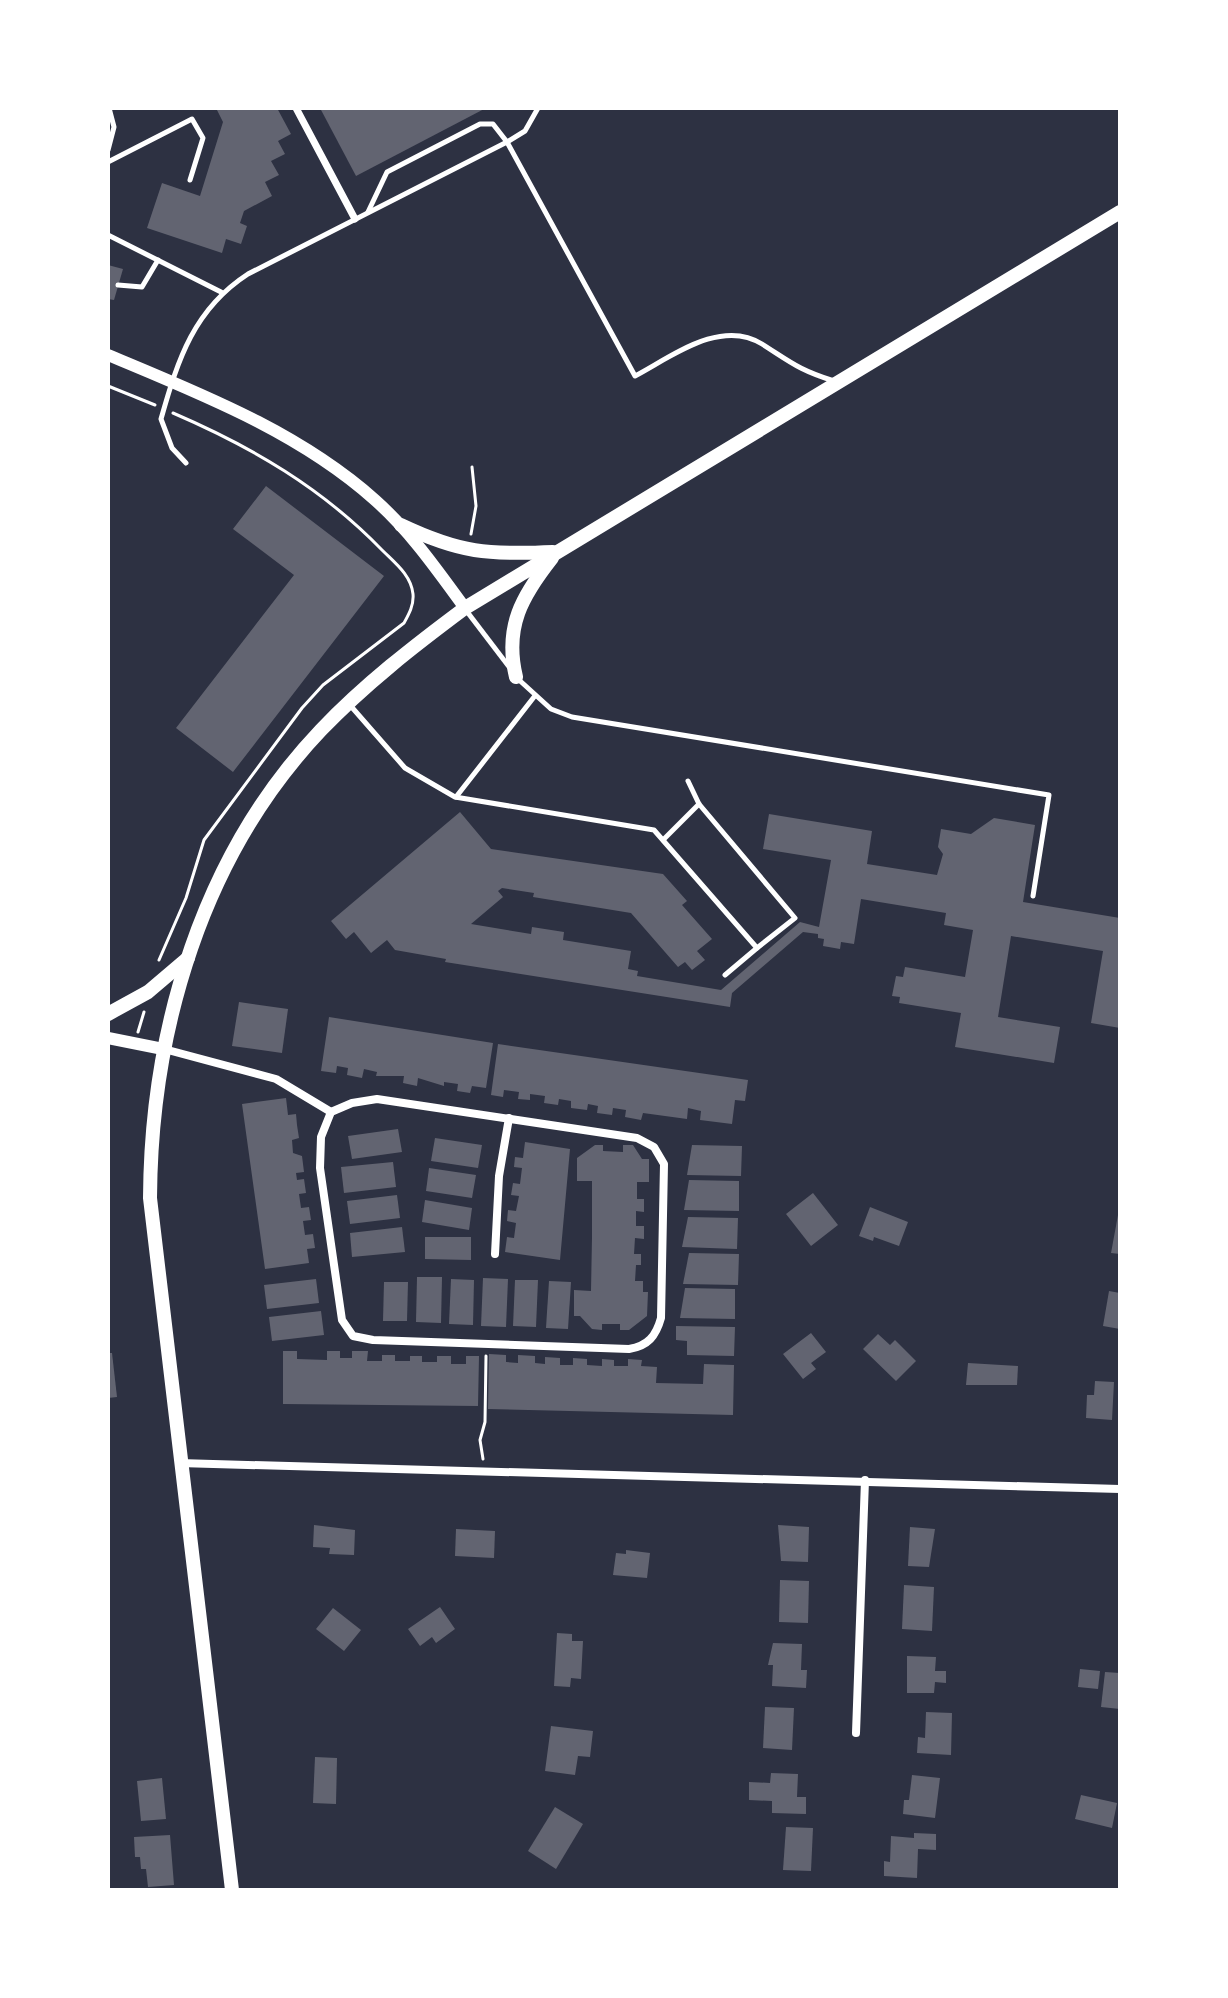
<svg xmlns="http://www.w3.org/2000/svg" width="1228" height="1998" font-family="Bitter,serif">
  <rect width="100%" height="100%" fill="#2d3142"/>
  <g fill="#626471">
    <path d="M216,108H277L291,134L278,141L285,154L271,161L279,175L265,182L272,196L244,211L240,223L247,226L241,244L226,239L222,253L147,228L162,183L200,196L223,122Z"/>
    <path d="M320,108H486L356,176Z"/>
    <path d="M108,265L123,269L114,300L108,299Z"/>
    <path d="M266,486L384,576L233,772L176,728L294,575L233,529Z"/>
    <path d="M460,812L491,849L663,874L687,901L682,905L712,939L697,951L705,960L692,970L685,962L678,967L631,913L533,897L534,893L502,888L498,891L503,897L471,924L531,934L532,927L564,932L563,940L631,951L628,969L638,971L637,976L721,990L800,922L819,927L831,860L763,849L769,814L872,831L867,864L937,875L943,854L938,847L941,829L971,834L994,818L1035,825L1023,902L1120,918V1028L1091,1023L1103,951L1011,936L998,1017L1060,1027L1054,1063L955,1047L961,1013L899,1003L900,997L892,996L896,976L903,977L905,967L965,977L973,930L944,925L946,913L861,899L854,944L841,942L840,949L823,946L824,939L818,938V934L803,932L732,993L730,1007L445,962L446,959L395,950L387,940L371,953L354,932L346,939L331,921Z"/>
    <path d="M239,1002L288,1009L282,1053L232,1046Z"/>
    <path d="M329,1017L493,1043L486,1088L472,1086L470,1093L457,1091L458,1084L444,1082V1086L418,1078L417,1086L403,1083L404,1076H376L377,1072L364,1069L362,1078L347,1075L348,1068L337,1066L336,1073L321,1071Z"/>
    <path d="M498,1044L748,1080L745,1101L735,1100L732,1124L700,1120L701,1111L688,1108L687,1119L643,1113L641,1120L625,1117L626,1110L613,1108L612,1115L597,1113L598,1106L588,1104L587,1110L571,1108V1101L559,1099L558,1105L544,1103L545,1096L530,1094V1100L518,1099L519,1092L504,1090L503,1097L491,1095Z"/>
    <path d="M286,1098L288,1115L296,1114L297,1125L299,1138L292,1140L293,1153L302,1156L304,1172L296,1173L297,1180L304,1179L306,1193L299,1194L301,1208L309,1207L311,1220L303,1221L305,1235L313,1234L315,1248L307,1249L309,1263L265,1269L242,1104Z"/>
    <path d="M398,1129L402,1152L352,1159L348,1136Z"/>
    <path d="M435,1138L482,1145L478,1168L431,1161Z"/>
    <path d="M525,1142L570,1149L560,1260L505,1252L507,1237L514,1238L516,1223L507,1221L508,1210L516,1211L519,1196L511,1195L513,1183L520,1184L522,1168L514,1167L515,1157L523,1158Z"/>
    <path d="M595,1145H603V1151L623,1152V1145H633L642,1159H649V1182H637V1199H644V1212L636,1211V1226H644V1239L635,1238L634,1254H641V1265H636L635,1281H643V1292H648L647,1316L629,1330H620V1324H602V1330L592,1329L580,1316H574V1290L591,1291L592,1237V1181H577V1158Z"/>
    <path d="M692,1145L742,1146L741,1176L687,1175Z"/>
    <path d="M393,1162L396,1187L344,1193L341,1167Z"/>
    <path d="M429,1168L476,1175L472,1198L426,1191Z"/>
    <path d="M689,1180L739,1181V1211L684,1210Z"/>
    <path d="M813,1193L838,1225L811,1246L786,1214Z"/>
    <path d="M397,1195L400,1218L350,1224L347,1201Z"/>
    <path d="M425,1200L472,1208L469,1230L422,1222Z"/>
    <path d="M870,1207L908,1222L899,1246L874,1237L873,1241L859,1236Z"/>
    <path d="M1118,1215H1120V1254L1111,1253Z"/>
    <path d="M688,1217L738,1218L737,1249L682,1247Z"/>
    <path d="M402,1227L405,1252L352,1257L350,1233Z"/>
    <path d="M425,1237H471V1260L425,1259Z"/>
    <path d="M689,1253L739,1254L738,1285L683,1284Z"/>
    <path d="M417,1277H442L441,1323L416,1322Z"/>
    <path d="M483,1278L508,1279L506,1327L481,1326Z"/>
    <path d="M316,1279L319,1303L267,1309L264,1285Z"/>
    <path d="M451,1279L474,1280L473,1325L449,1324Z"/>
    <path d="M515,1280H538L536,1327L513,1326Z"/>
    <path d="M549,1281L571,1282L568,1329L546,1328Z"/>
    <path d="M384,1282H408L407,1321H383Z"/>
    <path d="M685,1288L735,1289V1319L680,1318Z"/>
    <path d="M1109,1291L1120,1293V1329L1103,1326Z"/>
    <path d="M321,1311L324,1335L272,1341L269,1317Z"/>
    <path d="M676,1326L735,1327L734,1356L687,1355V1341L676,1340Z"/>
    <path d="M811,1333L826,1352L811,1363L816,1369L803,1379L783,1354Z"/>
    <path d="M878,1334L890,1345L895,1340L916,1361L896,1381L863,1349Z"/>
    <path d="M283,1351H297V1359L327,1360V1351H340V1358H352V1351H368L367,1361H382V1355H395V1361H410V1356H422V1362H437V1356H451V1364H466V1356H479L478,1406L283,1404Z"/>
    <path d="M108,1353H112L117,1397L108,1398Z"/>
    <path d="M489,1354L506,1355V1362L518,1363V1355L535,1356V1363L545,1364V1357L560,1358V1365H573V1358L587,1359V1365L602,1366V1359L614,1360V1366H628V1359L642,1360L641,1366L657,1367L656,1383L703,1384L704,1364L734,1365L733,1415L488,1409Z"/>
    <path d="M968,1363L1018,1366L1017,1385H966Z"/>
    <path d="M1095,1381L1114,1382L1112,1420L1086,1418L1087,1395H1094Z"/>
    <path d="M314,1525L355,1530L354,1555L329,1554L330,1548L313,1547Z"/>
    <path d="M778,1525L809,1527L808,1562L781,1561Z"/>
    <path d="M910,1527L935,1529L929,1567L908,1566Z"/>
    <path d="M456,1529L495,1531L494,1558L455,1556Z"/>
    <path d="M626,1550L650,1553L647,1578L613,1575L616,1553L626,1554Z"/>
    <path d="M780,1580L809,1581L808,1623L779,1622Z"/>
    <path d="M904,1585L934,1587L932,1631L902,1629Z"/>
    <path d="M440,1607L455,1629L436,1643L432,1637L420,1646L408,1629Z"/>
    <path d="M333,1608L361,1630L344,1651L316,1629Z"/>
    <path d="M557,1633L572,1634V1641H583L581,1679L571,1678L570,1687L554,1686Z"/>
    <path d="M773,1643L802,1644L801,1670H807L806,1688L772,1686L773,1665H768Z"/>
    <path d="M907,1656L936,1657L935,1671H946V1683L935,1682L934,1693H907Z"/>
    <path d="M1080,1669L1100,1671L1098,1689L1078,1687Z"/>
    <path d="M1105,1672L1120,1673V1709L1101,1707Z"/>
    <path d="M765,1707L794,1708L792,1750L763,1748Z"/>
    <path d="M926,1712L952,1713L951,1755L917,1753L918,1737L925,1738Z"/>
    <path d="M551,1726L593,1731L590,1757L578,1756L575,1775L545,1771Z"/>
    <path d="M315,1757L337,1758L336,1804L313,1803Z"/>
    <path d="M771,1773L798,1774L797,1797H806V1814L772,1813V1801L749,1800V1782L770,1783Z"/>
    <path d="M912,1775L940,1778L935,1818L903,1814L904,1800H909Z"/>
    <path d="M162,1778L166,1819L141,1821L137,1781Z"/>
    <path d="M1081,1795L1117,1803L1112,1828L1075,1819Z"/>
    <path d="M555,1807L583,1824L556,1869L528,1851Z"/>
    <path d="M786,1827L813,1828L811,1871L783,1870Z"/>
    <path d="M914,1833L936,1834V1850L918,1849L917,1878L884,1876V1861L890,1862L891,1836L914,1838Z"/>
    <path d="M170,1835L174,1885L148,1887L146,1869H141L140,1857H135L134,1837Z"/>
  </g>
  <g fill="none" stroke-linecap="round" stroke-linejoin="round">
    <g stroke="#fff" stroke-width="3">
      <path d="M108,386L155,405"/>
      <path d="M471,534L476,506L472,467"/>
      <path d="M159,960L186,898L204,840L302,708L323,685L404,623C409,614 414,605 413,594C411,575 395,563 382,550C322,488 252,447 173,413"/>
      <path d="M138,1032L144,1012"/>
      <path d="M483,1459L480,1440L485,1422L486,1356"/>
    </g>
    <g stroke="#fff" stroke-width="5">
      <path d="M108,150L114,127L109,108"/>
      <path d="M108,162L192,119L203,138L190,180"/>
      <path d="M368,212L387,172L480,124H493L507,142L635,376C671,357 721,318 762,344C792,363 799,370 834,381"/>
      <path d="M108,235L221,292"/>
      <path d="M118,285L142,287L158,260"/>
      <path d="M186,463L172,448L161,419C178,359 194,309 248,274L507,142L525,131L538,108"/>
      <path d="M465,609L510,668"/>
      <path d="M518,679L551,709L572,717L1049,795L1033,896"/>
      <path d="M349,704L405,768L455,797L654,830L757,948L725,975"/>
      <path d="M688,781L699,804L795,918L757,948"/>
      <path d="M456,797L534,697"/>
      <path d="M663,840L699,804"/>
    </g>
    <path stroke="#fff" stroke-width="7" d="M296,108L355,219"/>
    <g stroke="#fff" stroke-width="8">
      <path d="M164,1049L276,1079L331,1112"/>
      <path d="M377,1099L637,1138L654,1147L664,1164L661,1318C656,1336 648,1346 629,1349L373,1340L353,1336L342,1320L320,1168L321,1137L331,1112L352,1103Z"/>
      <path d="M495,1254L499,1176L509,1118"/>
      <path d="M179,1463L1120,1489"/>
      <path d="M856,1733L865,1480"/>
    </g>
    <g stroke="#fff" stroke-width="12">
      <path d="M108,355C201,394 299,432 375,500C411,532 437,570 465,608"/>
      <path d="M108,1038L163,1049"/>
    </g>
    <g stroke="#fff" stroke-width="14">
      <path d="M401,525C460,553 488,555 553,552"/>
      <path d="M516,677C504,627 522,596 552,558"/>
      <path d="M108,1014L148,992L188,958"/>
      <path d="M232,1890L150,1198C151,1030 202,855 321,730C365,684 414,646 465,608L1120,212"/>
    </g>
  </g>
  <rect width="1228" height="1998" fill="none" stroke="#ffffff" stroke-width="220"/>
</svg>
